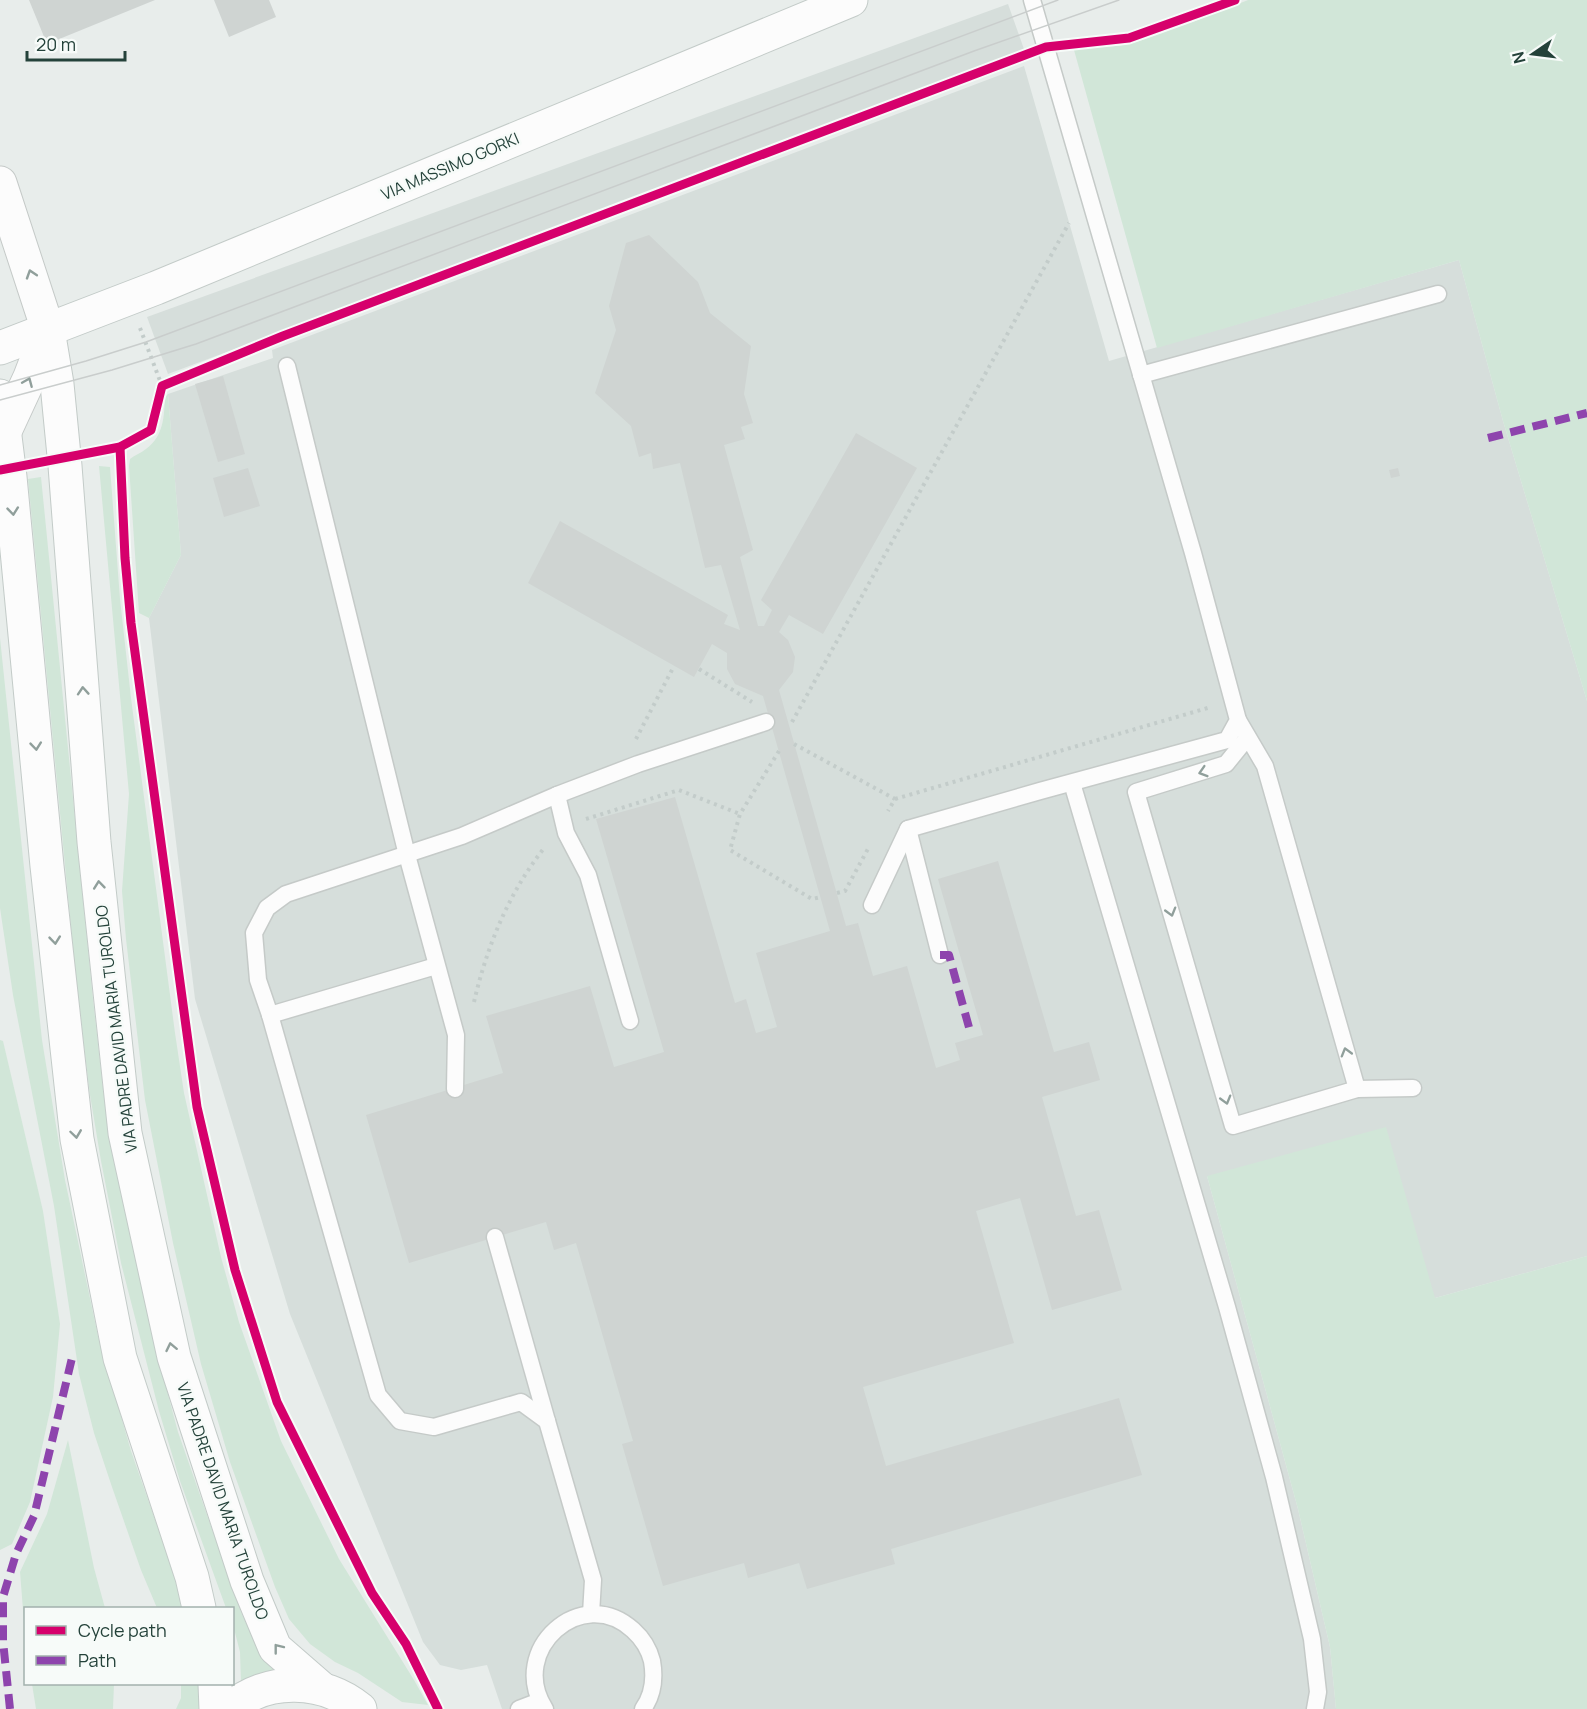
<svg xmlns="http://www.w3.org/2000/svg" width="1587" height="1709" font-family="Manrope,sans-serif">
  <rect width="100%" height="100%" fill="#e8edeb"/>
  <g fill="#d6dedb">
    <path d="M1008,4L1025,52L168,374L147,317Z"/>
    <path d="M1024,66L1109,361L1459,260L1503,421L1587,701V1256L1435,1298L1207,1176L1298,1509L1330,1647L1336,1709H502L487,1665L461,1670L440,1665L423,1642L290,1314L195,999L149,618L181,555L168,394L273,358L272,350Z"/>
  </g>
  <g fill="#d1e6d8">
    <path d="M1248,0H1587V701L1503,421L1459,260L1157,348L1074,50C1094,46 1114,48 1133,43C1172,31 1210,15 1248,0Z"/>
    <path d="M168,394L181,555L149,618L139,613L129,466L130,459C135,455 141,453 146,449C164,436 164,416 165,397Z"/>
    <path d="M99,466L110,467L120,599L131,698L175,1033L184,1093L221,1257L239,1322L281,1441L339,1559L414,1680L428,1705L402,1702L358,1673L335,1662L310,1644L289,1619L275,1587L230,1462L201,1364L173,1243L145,1100L126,939L122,891L129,794Z"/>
    <path d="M41,477L93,999L103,1088L114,1153L154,1342L178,1432L241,1612L260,1653L275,1671L259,1674L241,1683L240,1652L233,1625L232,1608H226L180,1481L159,1411L121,1263L101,1161L90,1095L76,980L28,479Z"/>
    <path d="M0,638L42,1040L65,1180L98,1336L131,1451L186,1608H157L141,1570L112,1487L94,1433L79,1374L54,1206L13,995L0,908Z"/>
    <path d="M0,1040L3,1041L43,1211L60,1324L53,1397L30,1502L12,1544L0,1550Z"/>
    <path d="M1386,1127L1435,1298L1587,1256V1709H1336L1330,1647L1298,1509L1207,1176Z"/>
    <path d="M68,1440L94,1568L105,1608H26L25,1635L20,1572L47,1514Z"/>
    <path d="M32,1684H114L113,1709H36Z"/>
    <path d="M181,1684H203L202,1709H176L181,1698Z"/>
  </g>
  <g fill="#cfd4d2">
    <path d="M29,0H155L47,44Z"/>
    <path d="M214,0H269L276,17L229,37Z"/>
    <path d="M649,235L698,282L710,313L751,346L744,394L753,423L741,427L745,439L724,445L753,550L740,557L758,626H764L772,610L761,600L856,433L917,468L823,634L789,615L779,632L788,640L795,657L793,672L779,690L846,926L858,923L873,976L907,966L936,1068L960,1060L955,1043L983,1035L938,879L998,861L1054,1052L1089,1042L1100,1080L1042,1097L1076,1216L1099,1210L1122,1290L1052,1310L1020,1198L976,1211L1014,1343L863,1387L886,1466L1119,1398L1142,1475L891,1549L895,1564L807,1589L799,1563L748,1578L744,1563L663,1586L622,1444L633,1441L576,1243L554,1250L546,1222L409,1263L366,1115L503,1073L486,1016L590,986L614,1067L664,1052L596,819L675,797L735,1003L746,999L756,1033L777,1027L756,953L830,931L763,696L735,684L727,669V653L712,644L694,677L528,583L560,521L728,615L724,624L740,630L721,565L705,568L680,463L653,469L651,453L639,457L631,426L595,393L616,330L609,306L626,243Z"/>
    <path d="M223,376L245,454L218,462L195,384Z"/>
    <path d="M248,468L260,506L224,517L213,478Z"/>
    <path d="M1398,468L1400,476L1391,478L1389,470Z"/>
  </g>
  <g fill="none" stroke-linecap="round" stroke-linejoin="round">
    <g stroke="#c5cac8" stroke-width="19">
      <g id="lane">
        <path d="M287,366L407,855L456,1035L455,1089"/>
        <path d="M1141,375L1438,294"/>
        <path d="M1238,720L1265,766L1357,1089L1233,1126L1136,792L1226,764L1247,738"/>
        <path d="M1072,783L1227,1307L1274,1477L1312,1639L1318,1692L1315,1709"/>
        <path d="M557,795L566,833L588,875L630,1021"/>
        <path d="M908,829L940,955"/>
        <path d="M872,905L908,829L1040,791L1227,740L1238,720L1193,553L1032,0"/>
        <path d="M270,1015L436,966"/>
        <path d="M1357,1089L1413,1088"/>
        <path d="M495,1237L547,1421"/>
        <path d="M591,1614L593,1580L547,1421L521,1402L434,1427L400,1421L378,1395L270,1015L258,980L254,933L267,908L286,894L462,836L557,795L638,764L766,722"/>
        <path d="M519,1709L540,1701"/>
        <path d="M545,1709C507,1650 582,1583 633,1630C643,1639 649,1649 652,1661C655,1678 653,1695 643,1709"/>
      </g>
    </g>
    <g stroke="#c5cac8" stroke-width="35">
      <path id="street" d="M0,183L48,330L30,377L5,431L0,433"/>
    </g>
    <g stroke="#c3cbc8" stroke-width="35">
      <g id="secondary">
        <path d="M48,330L57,384L65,466L94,842L125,1133L174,1357L247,1581L275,1648L321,1688"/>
        <path d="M0,348L156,288L851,0"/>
        <path d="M0,396L10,477L47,866L77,1139L120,1358L192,1577L199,1608"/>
        <path d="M215,1684L216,1709"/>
        <path d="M230,1709C266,1676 324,1679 360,1709"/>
      </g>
    </g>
    <g stroke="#c3ccca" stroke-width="4" stroke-dasharray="3 4.5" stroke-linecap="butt">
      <path d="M140,328L162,386"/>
      <path d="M699,669L752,702"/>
      <path d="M792,722L1069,223"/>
      <path d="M636,739L674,666"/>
      <path d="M794,744L895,799L888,811"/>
      <path d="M779,751L740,814L730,850L812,899L821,897"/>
      <path d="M895,799L1211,707"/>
      <path d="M586,819L679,790L740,814"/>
      <path d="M837,893L845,891L869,847"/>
      <path d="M474,1002C487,946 509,892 545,847"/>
    </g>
    <use href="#lane" stroke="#fcfcfc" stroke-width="16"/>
    <use href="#street" stroke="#fcfcfc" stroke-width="33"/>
    <use href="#secondary" stroke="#fcfcfc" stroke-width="33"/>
    <g stroke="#c9cdcc" stroke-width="1.5">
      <path d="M0,385L86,361L146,342L1058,0"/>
      <path d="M0,400L112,370L196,344L974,51L1119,0"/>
    </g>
    <g stroke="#8e44ad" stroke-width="8" stroke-dasharray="15 8" stroke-linecap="butt">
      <path d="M1488,438L1587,413"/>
      <path d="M940,955H949L970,1031"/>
      <path d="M10,1709L3,1641V1597L16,1554L34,1516L72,1358"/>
    </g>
    <g stroke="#f7fbf9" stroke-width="13">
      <g id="cycleway">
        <path d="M120,447L125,558L131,623L197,1107L235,1270L277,1402L372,1593L406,1644L438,1709"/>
        <path d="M0,470L120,447L151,430L162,386L283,336L1046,47L1129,38L1235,0"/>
      </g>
    </g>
    <use href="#cycleway" stroke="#d6006c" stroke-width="9"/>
  </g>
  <defs><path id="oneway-chevron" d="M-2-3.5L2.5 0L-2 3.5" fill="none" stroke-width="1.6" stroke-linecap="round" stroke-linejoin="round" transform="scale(1.5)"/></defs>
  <g stroke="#909f9b">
    <use href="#oneway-chevron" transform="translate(31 274) rotate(-108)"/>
    <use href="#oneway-chevron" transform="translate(28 382) rotate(-67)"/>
    <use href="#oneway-chevron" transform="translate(13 511) rotate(84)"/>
    <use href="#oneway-chevron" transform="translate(83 691) rotate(-94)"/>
    <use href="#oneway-chevron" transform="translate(36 746) rotate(84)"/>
    <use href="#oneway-chevron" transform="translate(1203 772) rotate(163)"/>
    <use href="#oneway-chevron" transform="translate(99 885) rotate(-96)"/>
    <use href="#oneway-chevron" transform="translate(1171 912) rotate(74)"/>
    <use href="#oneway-chevron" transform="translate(55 940) rotate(84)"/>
    <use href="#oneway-chevron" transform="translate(1346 1052) rotate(-106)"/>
    <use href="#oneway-chevron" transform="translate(1226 1100) rotate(74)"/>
    <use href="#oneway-chevron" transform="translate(76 1134) rotate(82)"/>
    <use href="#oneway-chevron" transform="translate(171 1347) rotate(-102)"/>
    <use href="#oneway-chevron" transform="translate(278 1648) rotate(-128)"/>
  </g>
  <g text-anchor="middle" stroke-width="5" stroke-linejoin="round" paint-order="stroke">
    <g font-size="16" fill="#24423a" stroke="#f7fbf9">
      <text transform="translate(450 166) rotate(-23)" y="6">VIA MASSIMO GORKI</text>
      <text transform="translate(116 1029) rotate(-97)" y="6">VIA PADRE DAVID MARIA TUROLDO</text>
      <text transform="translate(223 1501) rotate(71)" y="6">VIA PADRE DAVID MARIA TUROLDO</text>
    </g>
  </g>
  <rect x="24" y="1607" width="210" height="78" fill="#f7fbf9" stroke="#a3b1ad" stroke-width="1.5"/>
  <rect x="36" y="1626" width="30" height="9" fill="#d6006c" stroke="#a3b1ad" stroke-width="1.5"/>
  <text x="78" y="1637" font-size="18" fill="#24423a">Cycle path</text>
  <rect x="36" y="1656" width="30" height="9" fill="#8e44ad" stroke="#a3b1ad" stroke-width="1.5"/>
  <text x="78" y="1667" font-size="18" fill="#24423a">Path</text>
  <g transform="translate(1533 54) rotate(256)" stroke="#f7fbf9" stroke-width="4.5" paint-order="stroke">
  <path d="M0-4.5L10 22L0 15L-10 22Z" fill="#24423a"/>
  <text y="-9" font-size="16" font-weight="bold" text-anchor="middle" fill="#24423a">N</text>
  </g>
  <path d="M27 51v9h98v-9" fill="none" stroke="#24423a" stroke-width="3"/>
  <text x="36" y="51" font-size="18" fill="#24423a" stroke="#f7fbf9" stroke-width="4.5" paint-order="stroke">20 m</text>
</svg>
